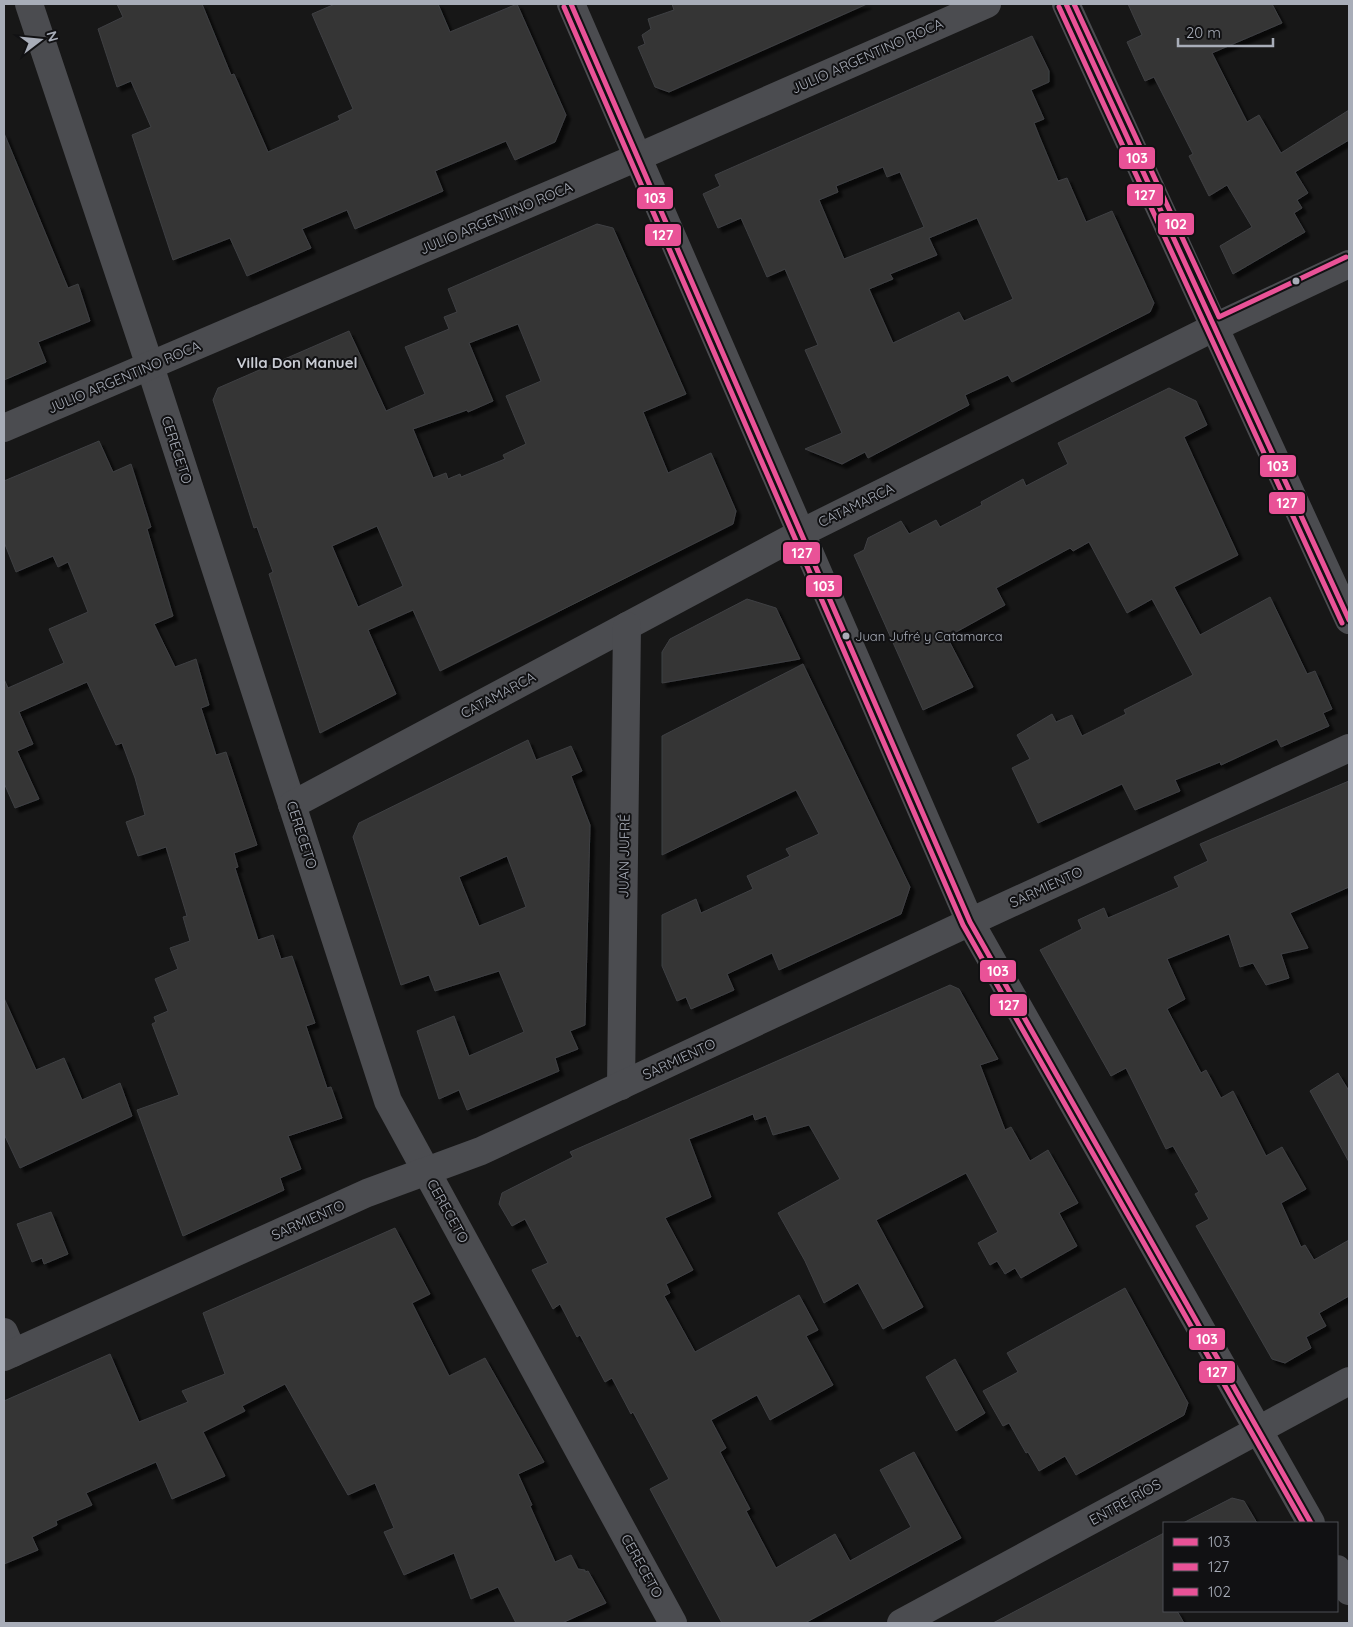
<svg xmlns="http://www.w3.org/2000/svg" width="1353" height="1627" font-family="Quicksand,sans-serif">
  <defs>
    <filter id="shadow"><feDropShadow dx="4.5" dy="4.5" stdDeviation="1" flood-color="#0009"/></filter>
  </defs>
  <rect width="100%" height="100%" fill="#171717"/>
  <g fill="#353536" stroke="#3f4043" fill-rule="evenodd" filter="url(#shadow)">
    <path d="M117,4H202L231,75L234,74L268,152L340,120L338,116L353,109L312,14L335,4H438L450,32L517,4L566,115L555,142L515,160L506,141L435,171L443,191L355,229L347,210L302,229L311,248L247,276L230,238L173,260L132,135L151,127L131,81L117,87L98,29L123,17Z"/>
    <path d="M672,4H867L669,92L655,87L638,47L645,44L642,35L651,29L648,19L674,10Z"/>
    <path d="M1128,4H1272L1282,23L1212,53L1247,122L1259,115L1281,153L1349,110V140L1295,172L1308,193L1297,200L1302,208L1294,213L1305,232L1233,274L1220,246L1252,227L1227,185L1209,196L1189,156L1193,154L1154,77L1145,81L1127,42L1142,35Z"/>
    <path d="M1032,36L1049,71V82L1031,90L1044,119L1034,123L1040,138L1058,181L1067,178L1086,222L1112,211L1154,303L1150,312L1012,382L1008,375L965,395L969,405L868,458L865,452L842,464L805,449L842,433L805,350L818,345L785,269L767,277L741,218L718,228L703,194L720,186L715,175ZM883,167L887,177L900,172L924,227L844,259L819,200L838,192L836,186ZM977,218L1013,299L964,321L959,312L893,343L869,289L893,279L890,274L937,255L929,238Z"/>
    <path d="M4,133L68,288L78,284L90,321L38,342L46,362L4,380Z"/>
    <path d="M597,224L613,228L686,394L643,412L668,473L711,453L736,511L733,524L440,671L413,610L368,630L396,694L320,733L269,574L273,572L257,527L254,528L213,400L218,388L349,331L386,411L425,394L405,347L449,329L444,317L457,312L448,289ZM518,324L541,381L506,396L526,444L503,455L505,459L461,477L460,474L448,479L446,473L433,478L413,429L467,410L468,412L493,401L469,343ZM377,526L403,586L358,607L332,546Z"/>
    <path d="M1169,388L1196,401L1207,425L1184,437L1238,555L1174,587L1200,635L1270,597L1307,674L1315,671L1332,709L1323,713L1329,726L1281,747L1277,739L1221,765L1220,762L1175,780L1180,791L1135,810L1122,784L1038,823L1012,768L1030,759L1017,735L1052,714L1056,722L1072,715L1082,736L1126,714L1124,710L1193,675L1152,599L1127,613L1089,542L1073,551L1070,548L996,588L1005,605L947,637L973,687L923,710L854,555L864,550L868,538L901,521L909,534L936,520L940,527L982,505L981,502L1023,479L1026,486L1068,464L1058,443Z"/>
    <path d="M99,441L113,472L131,464L151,527L147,529L173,616L154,624L175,667L196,659L209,705L201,708L216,755L226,752L257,845L234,853L238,867L235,868L258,940L273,935L281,959L292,956L315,1023L306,1026L327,1088L331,1087L342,1118L288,1136L301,1169L280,1178L284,1190L183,1236L137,1110L179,1095L152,1024L156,1022L154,1017L168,1011L155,979L178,969L170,948L190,941L183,917L187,916L166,847L138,856L126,822L145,815L135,778L122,743L116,745L87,682L19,712L33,744L17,751L39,799L15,808L4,783V679L8,688L64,663L49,629L88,612L68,562L58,567L53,556L16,572L4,542V481Z"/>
    <path d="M747,599L776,608L800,659L662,683V652L670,639Z"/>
    <path d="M803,664L910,887L901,914L779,970L772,953L727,974L734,990L691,1009L686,997L677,1001L662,966V915L696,899L701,913L753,889L747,876L790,856L786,849L819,834L796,790L662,855V736Z"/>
    <path d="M528,740L536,760L571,746L582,771L571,776L590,825L585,1025L570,1031L578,1049L555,1058L559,1071L467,1110L459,1090L439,1099L417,1031L454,1016L469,1056L524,1032L499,971L435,991L429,975L401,985L353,837L359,823ZM507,856L526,907L479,926L459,877Z"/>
    <path d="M1349,781V887L1290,913L1308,948L1281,954L1289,978L1266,985L1253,963L1240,967L1229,934L1167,959L1185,999L1167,1009L1201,1073L1206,1070L1221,1098L1233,1091L1266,1156L1282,1147L1306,1189L1281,1203L1301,1247L1305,1245L1314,1260L1349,1240V1296L1319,1313L1326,1326L1306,1337L1311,1348L1285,1363L1272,1359L1196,1226L1209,1219L1195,1194L1199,1192L1173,1146L1166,1149L1126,1068L1111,1076L1040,950L1082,929L1078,920L1104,908L1108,918L1179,887L1174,877L1208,861L1200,844Z"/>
    <path d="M950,985L959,989L998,1059L980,1065L1005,1130L1011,1127L1030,1161L1048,1150L1078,1203L1059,1213L1077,1246L1021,1278L1015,1268L1005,1274L997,1261L990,1265L978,1243L998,1232L966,1173L876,1220L923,1307L883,1329L858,1283L824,1303L805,1261L778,1213L840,1179L809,1125L773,1135L766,1116L755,1120L753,1114L689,1139L711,1197L665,1218L693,1270L666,1284L670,1293L664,1296L695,1352L799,1295L818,1330L806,1336L833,1385L770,1420L757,1395L711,1420L726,1448L720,1452L750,1509L746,1511L776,1568L835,1534L850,1561L911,1527L880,1470L914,1452L961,1538L805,1623H722L650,1489L669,1479L633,1412L631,1414L612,1378L605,1382L580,1335L577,1337L560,1304L553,1309L532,1270L548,1263L525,1219L512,1226L499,1204L502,1193L573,1157L570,1152Z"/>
    <path d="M4,998L36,1070L64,1058L82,1100L120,1083L132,1116L20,1168L4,1134Z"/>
    <path d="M1338,1073L1349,1091V1162L1310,1091Z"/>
    <path d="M51,1212L68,1254L44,1264L42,1258L32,1262L17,1224Z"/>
    <path d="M395,1228L430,1294L412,1303L449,1376L485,1358L544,1462L518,1474L532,1505L530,1506L555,1562L571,1555L578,1569L585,1570V1572L588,1571L606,1603L562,1623H516L498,1587L471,1599L454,1553L404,1575L384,1532L394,1528L375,1483L348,1495L285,1384L242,1406L245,1411L203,1432L225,1476L172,1499L156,1462L86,1493L92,1505L56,1521L57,1525L32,1537L38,1550L4,1564V1401L110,1354L139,1422L188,1402L182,1391L225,1374L203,1313Z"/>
    <path d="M1125,1288L1188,1403L1184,1415L1076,1475L1065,1456L1039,1471L1028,1452L1026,1453L1009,1423L1003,1426L983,1391L1018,1372L1007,1353Z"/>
    <path d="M955,1359L985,1413L956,1431L926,1377Z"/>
    <path d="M1232,1498L1244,1501L1257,1523H1183Z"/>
    <path d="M1164,1533V1611H1177L1184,1623H993Z"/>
  </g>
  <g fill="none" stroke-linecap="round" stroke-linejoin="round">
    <g stroke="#4b4c50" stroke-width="28">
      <path d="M29,4L150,366L388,1101L673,1623"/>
      <path d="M571,4L970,922L1311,1523"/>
      <path d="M1066,4L1349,620"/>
      <path d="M4,428L638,157L987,4"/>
      <path d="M292,805L801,533L1215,327L1349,264"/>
      <path d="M621,1086L627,626"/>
      <path d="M4,1332L13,1353"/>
      <path d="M4,1357L367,1193L481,1151L970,922L1349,748"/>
      <path d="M1337,1569L1349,1591"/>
      <path d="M901,1623L1349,1381"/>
    </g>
    <g stroke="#111113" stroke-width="9">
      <g id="bus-1">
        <path d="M571,4L970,922L1311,1523"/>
        <path d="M1066,4L1349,620"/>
      </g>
    </g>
    <g stroke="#111113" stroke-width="9">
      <g id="bus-2">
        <path d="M564,7L963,925L1303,1523"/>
        <path d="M1059,7L1342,623"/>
      </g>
    </g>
    <g stroke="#111113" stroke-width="9">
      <path id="bus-3" d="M1074,4L1219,317L1346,257"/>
    </g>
    <use href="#bus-1" stroke="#e95297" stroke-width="5"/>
    <use href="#bus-2" stroke="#e95297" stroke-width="5"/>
    <use href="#bus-3" stroke="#e95297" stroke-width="5"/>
  </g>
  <g fill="#a8adb8" stroke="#111113" stroke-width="2">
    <circle cx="1296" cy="281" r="4.5"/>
    <circle cx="846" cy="636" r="4.5"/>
  </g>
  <g text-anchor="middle" stroke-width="4" stroke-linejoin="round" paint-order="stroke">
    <g font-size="13" fill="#a8adb8" stroke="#111113" text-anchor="start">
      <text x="855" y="641">Juan Jufré y Catamarca</text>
    </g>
    <g font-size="14" fill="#a8adb8" stroke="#111113">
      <text transform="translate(867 56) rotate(-24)" y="5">JULIO ARGENTINO ROCA</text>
      <text transform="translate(496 218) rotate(-23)" y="5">JULIO ARGENTINO ROCA</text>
      <text transform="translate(124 377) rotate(-23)" y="5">JULIO ARGENTINO ROCA</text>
      <text transform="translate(177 450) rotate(72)" y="5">CERECETO</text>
      <text transform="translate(856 505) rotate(-26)" y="5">CATAMARCA</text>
      <text transform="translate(498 695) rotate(-28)" y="5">CATAMARCA</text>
      <text transform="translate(302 835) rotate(72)" y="5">CERECETO</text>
      <text transform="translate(624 856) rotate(-89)" y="5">JUAN JUFRÉ</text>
      <text transform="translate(1046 887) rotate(-25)" y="5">SARMIENTO</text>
      <text transform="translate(679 1059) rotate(-25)" y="5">SARMIENTO</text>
      <text transform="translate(448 1211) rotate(61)" y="5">CERECETO</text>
      <text transform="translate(308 1220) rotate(-24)" y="5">SARMIENTO</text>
      <text transform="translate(1125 1502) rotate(-29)" y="5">ENTRE RÍOS</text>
      <text transform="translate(642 1566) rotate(61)" y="5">CERECETO</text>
    </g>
    <g font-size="15" font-weight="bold" fill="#c9ccd4" stroke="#111113">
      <text x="297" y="368">Villa Don Manuel</text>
    </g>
  </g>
  <g stroke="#111113" stroke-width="2">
    <rect x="1118" y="146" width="38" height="24" rx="5" fill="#e95297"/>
    <rect x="1126" y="183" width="38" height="24" rx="5" fill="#e95297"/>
    <rect x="636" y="186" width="38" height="24" rx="5" fill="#e95297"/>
    <rect x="1157" y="212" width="38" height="24" rx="5" fill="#e95297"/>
    <rect x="644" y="223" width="38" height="24" rx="5" fill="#e95297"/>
    <rect x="1259" y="454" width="38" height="24" rx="5" fill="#e95297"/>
    <rect x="1268" y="491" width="38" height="24" rx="5" fill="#e95297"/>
    <rect x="782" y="541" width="39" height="24" rx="5" fill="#e95297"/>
    <rect x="805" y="574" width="38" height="24" rx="5" fill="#e95297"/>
    <rect x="979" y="959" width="38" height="24" rx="5" fill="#e95297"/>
    <rect x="989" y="993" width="39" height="24" rx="5" fill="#e95297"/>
    <rect x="1188" y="1327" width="38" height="24" rx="5" fill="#e95297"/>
    <rect x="1198" y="1360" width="38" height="24" rx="5" fill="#e95297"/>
  </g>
  <g font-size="14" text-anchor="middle" font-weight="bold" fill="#fff">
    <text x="1137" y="163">103</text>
    <text x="1145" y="200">127</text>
    <text x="655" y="203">103</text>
    <text x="1176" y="229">102</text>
    <text x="663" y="240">127</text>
    <text x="1278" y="471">103</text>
    <text x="1287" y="508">127</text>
    <text x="802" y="558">127</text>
    <text x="824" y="591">103</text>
    <text x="998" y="976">103</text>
    <text x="1009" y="1010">127</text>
    <text x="1207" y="1344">103</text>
    <text x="1217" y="1377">127</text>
  </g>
  <rect width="1353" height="1627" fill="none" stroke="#a8adb8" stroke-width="10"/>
  <rect x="1163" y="1522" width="175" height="90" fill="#111113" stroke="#4d4f55"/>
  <rect x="1173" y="1538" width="25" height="8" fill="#e95297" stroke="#4d4f55"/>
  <text x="1208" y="1547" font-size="15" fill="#a8adb8">103</text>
  <rect x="1173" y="1563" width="25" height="8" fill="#e95297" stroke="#4d4f55"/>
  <text x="1208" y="1572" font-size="15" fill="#a8adb8">127</text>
  <rect x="1173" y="1588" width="25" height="8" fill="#e95297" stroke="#4d4f55"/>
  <text x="1208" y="1597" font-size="15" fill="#a8adb8">102</text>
  <g transform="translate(40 40) rotate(74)" stroke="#111113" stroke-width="4" paint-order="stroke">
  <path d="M0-4L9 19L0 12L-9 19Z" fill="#a8adb8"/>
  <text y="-8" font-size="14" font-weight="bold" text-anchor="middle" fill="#a8adb8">N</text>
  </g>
  <path d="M1178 38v8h95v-8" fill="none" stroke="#a8adb8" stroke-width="2.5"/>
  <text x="1186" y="38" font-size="15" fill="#a8adb8" stroke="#111113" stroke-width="4" paint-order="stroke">20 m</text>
</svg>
